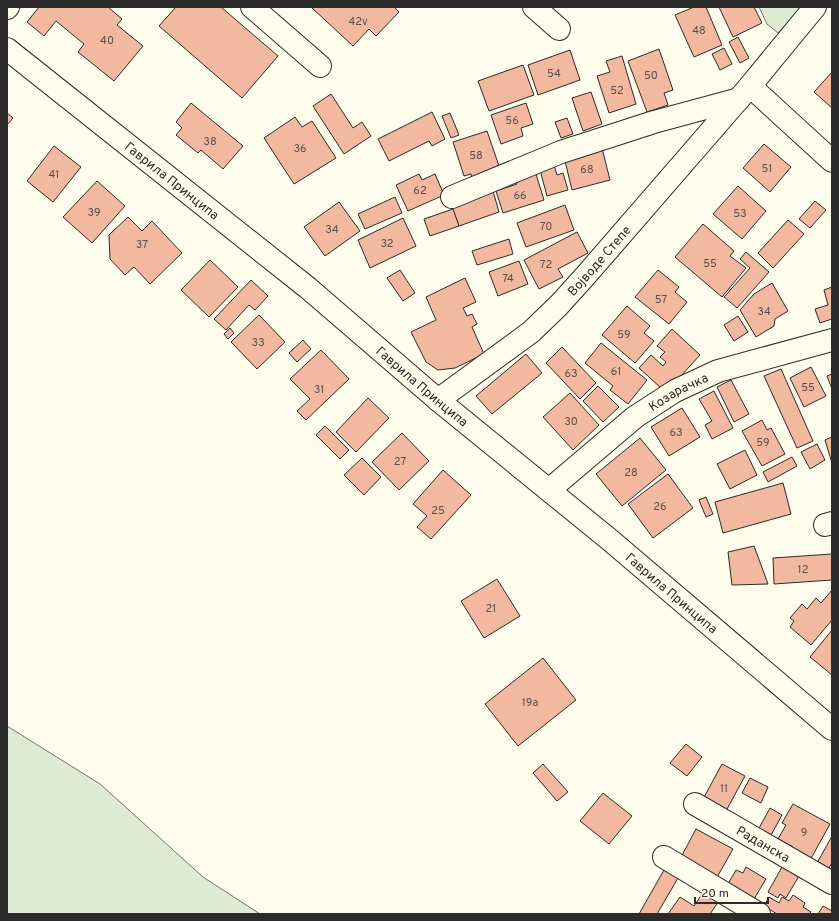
<svg xmlns="http://www.w3.org/2000/svg" width="839" height="921" font-family="Overpass,sans-serif">
  <rect width="100%" height="100%" fill="#fdfbea"/>
  <g fill="#deebd1" stroke="#74746e">
    <path d="M759,7H802L778,33L767,24Z"/>
    <path d="M7,726L100,784L203,877L260,914H7Z"/>
  </g>
  <g fill="#f2b8a0" stroke="#2b2b2b">
    <path d="M39,7H108L122,19L117,25L143,46L114,81L78,52L84,44L56,21L44,36L27,22Z"/>
    <path d="M176,7H221L278,56L242,98L159,26Z"/>
    <path d="M311,7H394L399,12L376,36L369,29L353,46Z"/>
    <path d="M694,7H706L722,45L694,57L675,15Z"/>
    <path d="M719,7H754L762,23L733,37Z"/>
    <path d="M738,37L749,58L740,63L729,42Z"/>
    <path d="M724,48L732,64L720,70L712,54Z"/>
    <path d="M659,49L673,90L664,93L668,105L647,112L628,61Z"/>
    <path d="M570,50L580,80L538,95L528,65Z"/>
    <path d="M622,56L636,104L609,113L597,76L610,72L606,61Z"/>
    <path d="M523,65L534,95L489,111L478,81Z"/>
    <path d="M832,72V108L814,92Z"/>
    <path d="M591,92L602,124L583,131L572,98Z"/>
    <path d="M331,94L353,128L362,122L371,136L344,154L313,106Z"/>
    <path d="M191,103L243,146L223,169L201,150L198,153L176,135L182,128L176,122Z"/>
    <path d="M526,103L533,124L521,128L523,136L501,144L491,115Z"/>
    <path d="M432,112L445,139L432,146L429,141L389,161L378,139Z"/>
    <path d="M7,113L13,118L7,125Z"/>
    <path d="M450,113L459,135L451,138L442,116Z"/>
    <path d="M295,117L302,127L312,121L336,158L294,184L264,138Z"/>
    <path d="M567,118L573,134L561,138L555,122Z"/>
    <path d="M487,131L500,169L472,178L471,174L464,176L453,142Z"/>
    <path d="M764,144L791,167L770,192L743,168Z"/>
    <path d="M54,146L81,167L53,202L27,181Z"/>
    <path d="M602,148L610,180L572,190L564,157Z"/>
    <path d="M554,165L557,175L563,173L568,190L547,196L540,170Z"/>
    <path d="M535,171L544,200L503,213L496,191L517,184L515,178Z"/>
    <path d="M419,174L422,180L435,174L444,195L408,211L396,185Z"/>
    <path d="M97,181L125,206L92,243L63,217Z"/>
    <path d="M738,186L766,211L742,239L713,214Z"/>
    <path d="M493,191L499,212L459,226L451,205Z"/>
    <path d="M395,197L402,213L365,229L358,214Z"/>
    <path d="M815,201L826,210L810,228L799,219Z"/>
    <path d="M339,202L360,231L325,256L304,227Z"/>
    <path d="M565,205L574,230L526,247L517,223Z"/>
    <path d="M453,209L459,226L430,236L424,219Z"/>
    <path d="M128,217L142,231L152,221L182,253L150,284L134,267L125,275L110,259L109,235Z"/>
    <path d="M403,218L416,246L370,268L358,240Z"/>
    <path d="M788,220L804,234L773,268L758,253Z"/>
    <path d="M703,224L734,251L730,256L746,268L722,297L675,257Z"/>
    <path d="M577,232L588,253L558,269L563,277L539,289L524,260Z"/>
    <path d="M509,239L513,254L477,265L472,251Z"/>
    <path d="M746,252L769,272L737,308L724,297L750,268L740,259Z"/>
    <path d="M210,260L238,287L209,317L181,290Z"/>
    <path d="M519,261L528,284L498,296L489,272Z"/>
    <path d="M400,270L415,293L403,301L387,278Z"/>
    <path d="M658,270L679,287L675,292L687,302L669,324L635,297Z"/>
    <path d="M465,278L476,302L463,308L467,316L472,314L477,324L472,327L484,354L455,368L438,370L426,362L411,332L436,320L426,297Z"/>
    <path d="M251,280L268,296L255,310L249,305L226,330L214,319Z"/>
    <path d="M772,283L788,311L775,319L774,326L756,337L740,310L754,294Z"/>
    <path d="M832,287V319L820,323L815,309L828,305L824,290Z"/>
    <path d="M627,306L650,326L644,333L654,341L635,363L602,335Z"/>
    <path d="M259,315L285,342L257,369L231,342Z"/>
    <path d="M738,316L748,332L734,341L724,325Z"/>
    <path d="M230,328L234,333L228,339L224,334Z"/>
    <path d="M672,329L700,355L680,377L661,388L639,368L651,355L663,366L666,362L660,357L665,352L657,346Z"/>
    <path d="M303,340L311,349L297,362L289,353Z"/>
    <path d="M601,343L647,380L628,404L610,390L613,386L585,363Z"/>
    <path d="M562,347L596,383L580,399L546,363Z"/>
    <path d="M321,350L349,379L306,420L297,411L310,399L290,379Z"/>
    <path d="M526,354L542,373L492,414L476,396Z"/>
    <path d="M811,367L826,396L804,407L790,378Z"/>
    <path d="M781,369L813,441L797,448L764,376Z"/>
    <path d="M832,374V389L827,376Z"/>
    <path d="M731,380L749,414L734,422L717,387Z"/>
    <path d="M598,386L619,407L603,422L583,401Z"/>
    <path d="M714,391L733,428L712,439L705,425L712,421L699,399Z"/>
    <path d="M570,393L599,425L573,450L543,417Z"/>
    <path d="M368,398L389,418L356,452L336,432Z"/>
    <path d="M682,408L700,437L669,456L651,427Z"/>
    <path d="M762,420L767,430L771,428L785,454L762,466L742,431Z"/>
    <path d="M325,426L349,450L340,459L316,435Z"/>
    <path d="M402,433L429,461L399,490L372,462Z"/>
    <path d="M832,437V463L825,440Z"/>
    <path d="M640,438L666,470L622,506L596,474Z"/>
    <path d="M817,444L825,460L810,469L801,452Z"/>
    <path d="M745,450L757,475L730,489L717,464Z"/>
    <path d="M792,457L797,466L768,482L763,472Z"/>
    <path d="M362,458L381,477L364,495L344,475Z"/>
    <path d="M443,470L471,495L431,539L417,527L427,516L413,504Z"/>
    <path d="M668,474L693,508L653,538L628,504Z"/>
    <path d="M783,483L791,514L723,533L715,502Z"/>
    <path d="M706,497L713,514L706,517L699,500Z"/>
    <path d="M754,546L768,584L732,585L728,552Z"/>
    <path d="M832,554V580L774,584L773,558Z"/>
    <path d="M497,579L520,616L484,638L461,601Z"/>
    <path d="M832,590V620L811,645L790,627L794,621L790,618L802,604L807,609L816,598L821,603Z"/>
    <path d="M832,630V675L810,657Z"/>
    <path d="M543,658L576,700L518,746L485,704Z"/>
    <path d="M686,744L702,757L687,776L670,763Z"/>
    <path d="M543,764L568,792L557,801L533,773Z"/>
    <path d="M722,764L745,776L726,811L703,799Z"/>
    <path d="M750,778L768,787L761,803L742,793Z"/>
    <path d="M603,793L632,816L609,844L580,821Z"/>
    <path d="M793,804L830,824L808,864L789,854L793,847L778,839L786,825L782,823Z"/>
    <path d="M770,808L782,815L770,837L758,830Z"/>
    <path d="M696,829L733,849L716,879L680,859Z"/>
    <path d="M832,836V863L827,871L816,865Z"/>
    <path d="M746,867L766,879L754,899L728,884L736,870L743,873Z"/>
    <path d="M782,867L799,876L786,898L780,894L778,898L768,892Z"/>
    <path d="M664,870L678,878L657,914H639Z"/>
    <path d="M704,891L719,901L710,914H668L680,897L694,906Z"/>
    <path d="M793,895L805,903L803,907L811,912L809,914H777L764,906L769,897L779,903L782,897L789,901Z"/>
    <path d="M823,906L832,911V914H818Z"/>
  </g>
  <g fill="none" stroke-linecap="round" stroke-linejoin="round">
    <g stroke="#2b2b2b" stroke-width="24">
      <g id="minor">
        <path d="M252,7L320,66"/>
        <path d="M534,7L559,29"/>
        <path d="M7,8L8,7"/>
        <path id="s1" d="M7,49L308,288L438,400L610,540L832,729"/>
        <path d="M750,86L832,161"/>
        <path d="M452,197L561,152L654,122L739,99"/>
        <path id="s2" d="M438,400L531,332L559,305L587,274L750,86L815,7"/>
        <path id="s3" d="M549,490L635,417L675,391L718,371L832,340"/>
        <path d="M825,525L832,523"/>
        <path id="s4" d="M695,804L832,883"/>
        <path d="M664,857L759,914"/>
      </g>
    </g>
    <use href="#minor" stroke="#fdfbea" stroke-width="22"/>
  </g>
  <g text-anchor="middle" stroke-width="3" stroke-linejoin="round" paint-order="stroke">
    <g font-size="11" fill="#5d4e48">
      <text x="358" y="25">42v</text>
      <text x="699" y="34">48</text>
      <text x="107" y="44">40</text>
      <text x="554" y="77">54</text>
      <text x="651" y="79">50</text>
      <text x="617" y="94">52</text>
      <text x="512" y="124">56</text>
      <text x="210" y="145">38</text>
      <text x="300" y="152">36</text>
      <text x="476" y="159">58</text>
      <text x="767" y="172">51</text>
      <text x="587" y="173">68</text>
      <text x="54" y="178">41</text>
      <text x="420" y="194">62</text>
      <text x="520" y="199">66</text>
      <text x="94" y="216">39</text>
      <text x="740" y="217">53</text>
      <text x="546" y="230">70</text>
      <text x="332" y="233">34</text>
      <text x="387" y="247">32</text>
      <text x="142" y="248">37</text>
      <text x="710" y="267">55</text>
      <text x="546" y="268">72</text>
      <text x="508" y="282">74</text>
      <text x="661" y="303">57</text>
      <text x="764" y="315">34</text>
      <text x="624" y="338">59</text>
      <text x="258" y="346">33</text>
      <text x="616" y="375">61</text>
      <text x="571" y="377">63</text>
      <text x="808" y="391">55</text>
      <text x="319" y="393">31</text>
      <text x="571" y="425">30</text>
      <text x="676" y="436">63</text>
      <text x="763" y="446">59</text>
      <text x="400" y="465">27</text>
      <text x="631" y="476">28</text>
      <text x="660" y="510">26</text>
      <text x="438" y="514">25</text>
      <text x="803" y="573">12</text>
      <text x="491" y="612">21</text>
      <text x="530" y="706">19a</text>
      <text x="724" y="792">11</text>
      <text x="804" y="836">9</text>
    </g>
    <g font-size="13" fill="#2b2b2b" stroke="#fdfbea">
      <text dy="5" stroke="none"><textPath href="#s1" startOffset="211">Гаврила Принципа</textPath></text>
      <text dy="5" stroke="none"><textPath href="#s2" startOffset="214">Војводе Степе</textPath></text>
      <text dy="5" stroke="none"><textPath href="#s1" startOffset="535">Гаврила Принципа</textPath></text>
      <text dy="5" stroke="none"><textPath href="#s3" startOffset="163">Козарачка</textPath></text>
      <text dy="5" stroke="none"><textPath href="#s1" startOffset="859">Гаврила Принципа</textPath></text>
      <text dy="5" stroke="none"><textPath href="#s4" startOffset="79">Раданска</textPath></text>
    </g>
  </g>
  <rect width="839" height="921" fill="none" stroke="#2b2b2b" stroke-width="16"/>
  <path d="M695 897v6h73v-6" fill="none" stroke="#2b2b2b" stroke-width="2"/>
  <text x="701" y="897" font-size="12" fill="#2b2b2b" stroke="#fdfbea" stroke-width="3" paint-order="stroke">20 m</text>
</svg>
